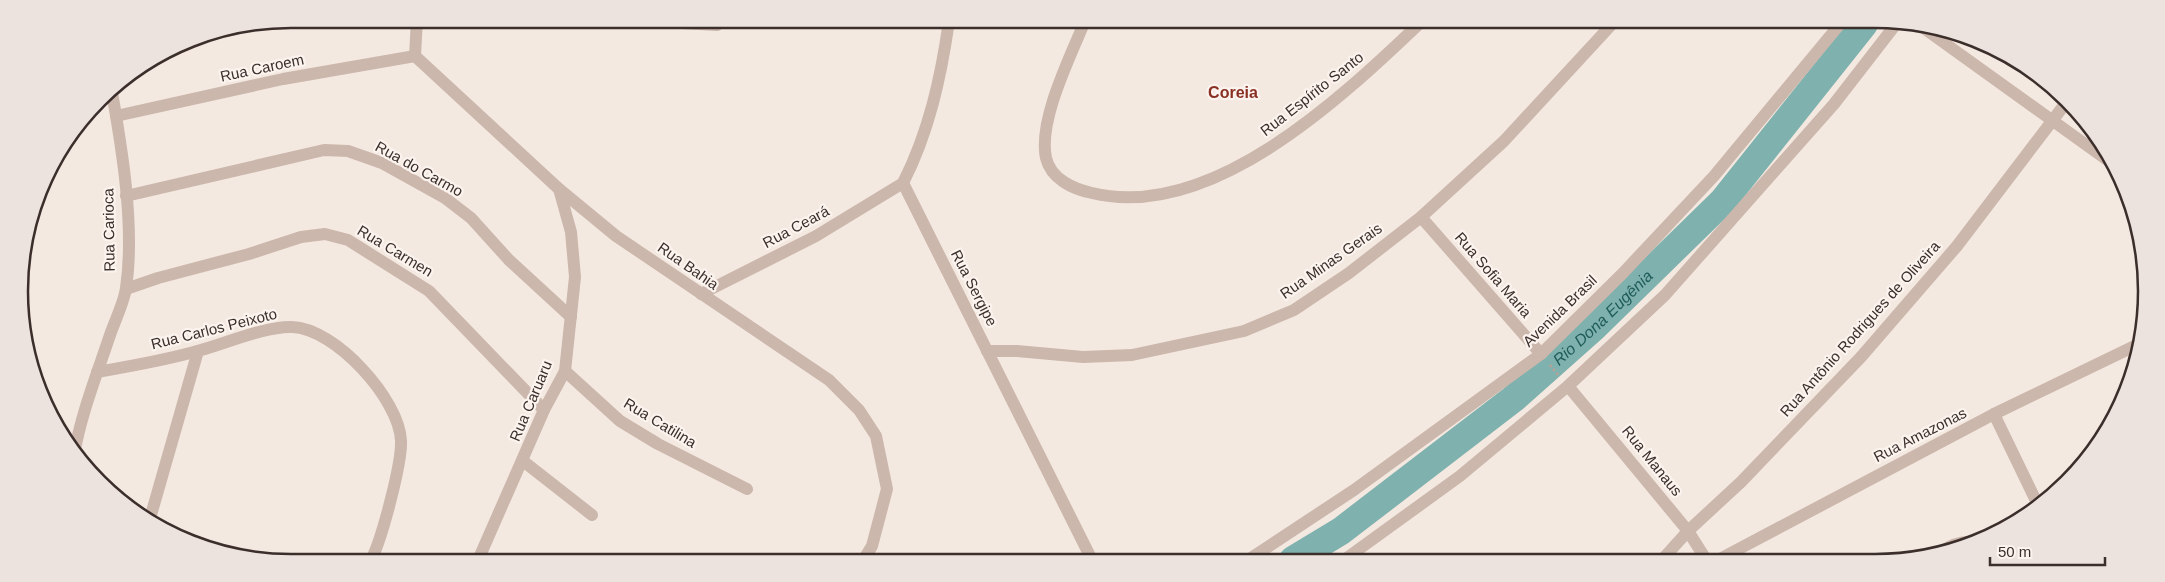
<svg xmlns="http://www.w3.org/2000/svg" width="2165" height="582" font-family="Helvetica,sans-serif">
  <rect width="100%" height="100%" fill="#f4e9e1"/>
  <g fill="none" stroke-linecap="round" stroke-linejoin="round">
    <path stroke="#7fb1ae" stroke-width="28" id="s1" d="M1293,560L1341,531L1513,399L1594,327L1723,201L1864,24"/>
    <path stroke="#b8a196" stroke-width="2.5" stroke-dasharray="2.5 2.5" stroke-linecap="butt" d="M1550,365L1559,376"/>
    <g stroke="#ccb7ac" stroke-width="12">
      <path d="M417,19L415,56L559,189L616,236L829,380L859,410L876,436L887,489L872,546L864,559"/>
      <path d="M627,20L717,25"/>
      <path d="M1085,21C1070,57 1038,121 1046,158C1051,179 1073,189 1092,193C1211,222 1341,98 1421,22"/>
      <path d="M1918,24L2110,162"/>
      <path d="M116,116L283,79L415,56"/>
      <path d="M903,183L1092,560"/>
      <path d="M903,183C929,132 941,77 949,21"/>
      <path d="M126,196L324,150L348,151L382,163L445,198L471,218L509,260L571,317"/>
      <path d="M1421,217L1541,354"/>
      <path d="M126,289L158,278L249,254L301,237L325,234L348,240L429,291L544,410"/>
      <path d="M701,294L816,236L903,183"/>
      <path d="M987,351H1017L1083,357L1132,355L1244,331L1294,310L1349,273L1421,217L1504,141L1613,23"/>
      <path d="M565,371L620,421L658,444L747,489"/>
      <path d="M97,372C132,366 167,360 201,350C226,343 267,326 292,327C335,328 400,400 401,441C402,463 382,538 372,558"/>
      <path d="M1568,386L1688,531L1707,561"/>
      <path d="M1994,414L2038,505"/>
      <path d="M74,455C81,414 97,374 110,335C115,320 124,303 126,288C135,227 122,148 111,87"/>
      <path d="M523,461L592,515"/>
      <path d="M149,522L198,351"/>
      <path d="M1941,552C1952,544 1963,540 1976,543"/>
      <path d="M479,558L544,410L565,371L575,277L571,232L559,189"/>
      <path d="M1248,560L1354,490L1541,354L1623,273L1714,176L1840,24"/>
      <path d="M1344,560L1460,476L1568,386L1665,295L1834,104L1896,24"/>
      <path d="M1661,561L1688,531L1741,482L1861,357L1957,246L2065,104"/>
      <path d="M1716,561L1994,414L2141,343"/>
    </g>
  </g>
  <g text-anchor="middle" stroke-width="4.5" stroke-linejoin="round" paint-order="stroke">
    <g font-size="15" fill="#3b2e2b" stroke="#fbf3ee">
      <text transform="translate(262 68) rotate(-12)" y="5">Rua Caroem</text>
      <text transform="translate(1312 94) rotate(-38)" y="5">Rua Espírito Santo</text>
      <text transform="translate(419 169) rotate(29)" y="5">Rua do Carmo</text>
      <text transform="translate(796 227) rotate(-28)" y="5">Rua Ceará</text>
      <text transform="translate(109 230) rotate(-91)" y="5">Rua Carioca</text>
      <text transform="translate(395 251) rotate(31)" y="5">Rua Carmen</text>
      <text transform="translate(1331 261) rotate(-35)" y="5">Rua Minas Gerais</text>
      <text transform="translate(688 266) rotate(35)" y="5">Rua Bahia</text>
      <text transform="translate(1493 275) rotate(49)" y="5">Rua Sofia Maria</text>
      <text transform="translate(974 288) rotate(63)" y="5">Rua Sergipe</text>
      <text transform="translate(1560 311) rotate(-44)" y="5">Avenida Brasil</text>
      <text transform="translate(214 329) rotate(-14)" y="5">Rua Carlos Peixoto</text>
      <text transform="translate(1860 329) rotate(-48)" y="5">Rua Antônio Rodrigues de Oliveira</text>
      <text transform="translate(531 401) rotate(-67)" y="5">Rua Caruaru</text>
      <text transform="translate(660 423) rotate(31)" y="5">Rua Catilina</text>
      <text transform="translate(1920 435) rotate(-27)" y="5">Rua Amazonas</text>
      <text transform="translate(1652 461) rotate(51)" y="5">Rua Manaus</text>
    </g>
    <g font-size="16" font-weight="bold" fill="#8a3023" stroke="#fbf3ee">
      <text x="1233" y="98">Coreia</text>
    </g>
    <g font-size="16" font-style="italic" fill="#205d5a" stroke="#fbf3ee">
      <text dy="6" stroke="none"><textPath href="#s1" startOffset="394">Rio Dona Eugênia</textPath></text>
    </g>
  </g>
  <path d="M0 0H2165V582H0ZM291 28H1875A263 263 0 0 1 2138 291V291A263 263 0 0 1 1875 554H291A263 263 0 0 1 28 291V291A263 263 0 0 1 291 28Z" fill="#ece3de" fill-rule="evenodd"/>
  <path fill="none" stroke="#3b2e2b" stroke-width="2.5" d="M291 28H1875A263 263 0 0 1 2138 291V291A263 263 0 0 1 1875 554H291A263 263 0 0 1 28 291V291A263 263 0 0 1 291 28Z"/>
  <path d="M1990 557v8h115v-8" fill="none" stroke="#3b2e2b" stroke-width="2.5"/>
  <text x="1998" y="557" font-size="15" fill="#3b2e2b" stroke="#fbf3ee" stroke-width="4" paint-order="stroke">50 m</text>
</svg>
